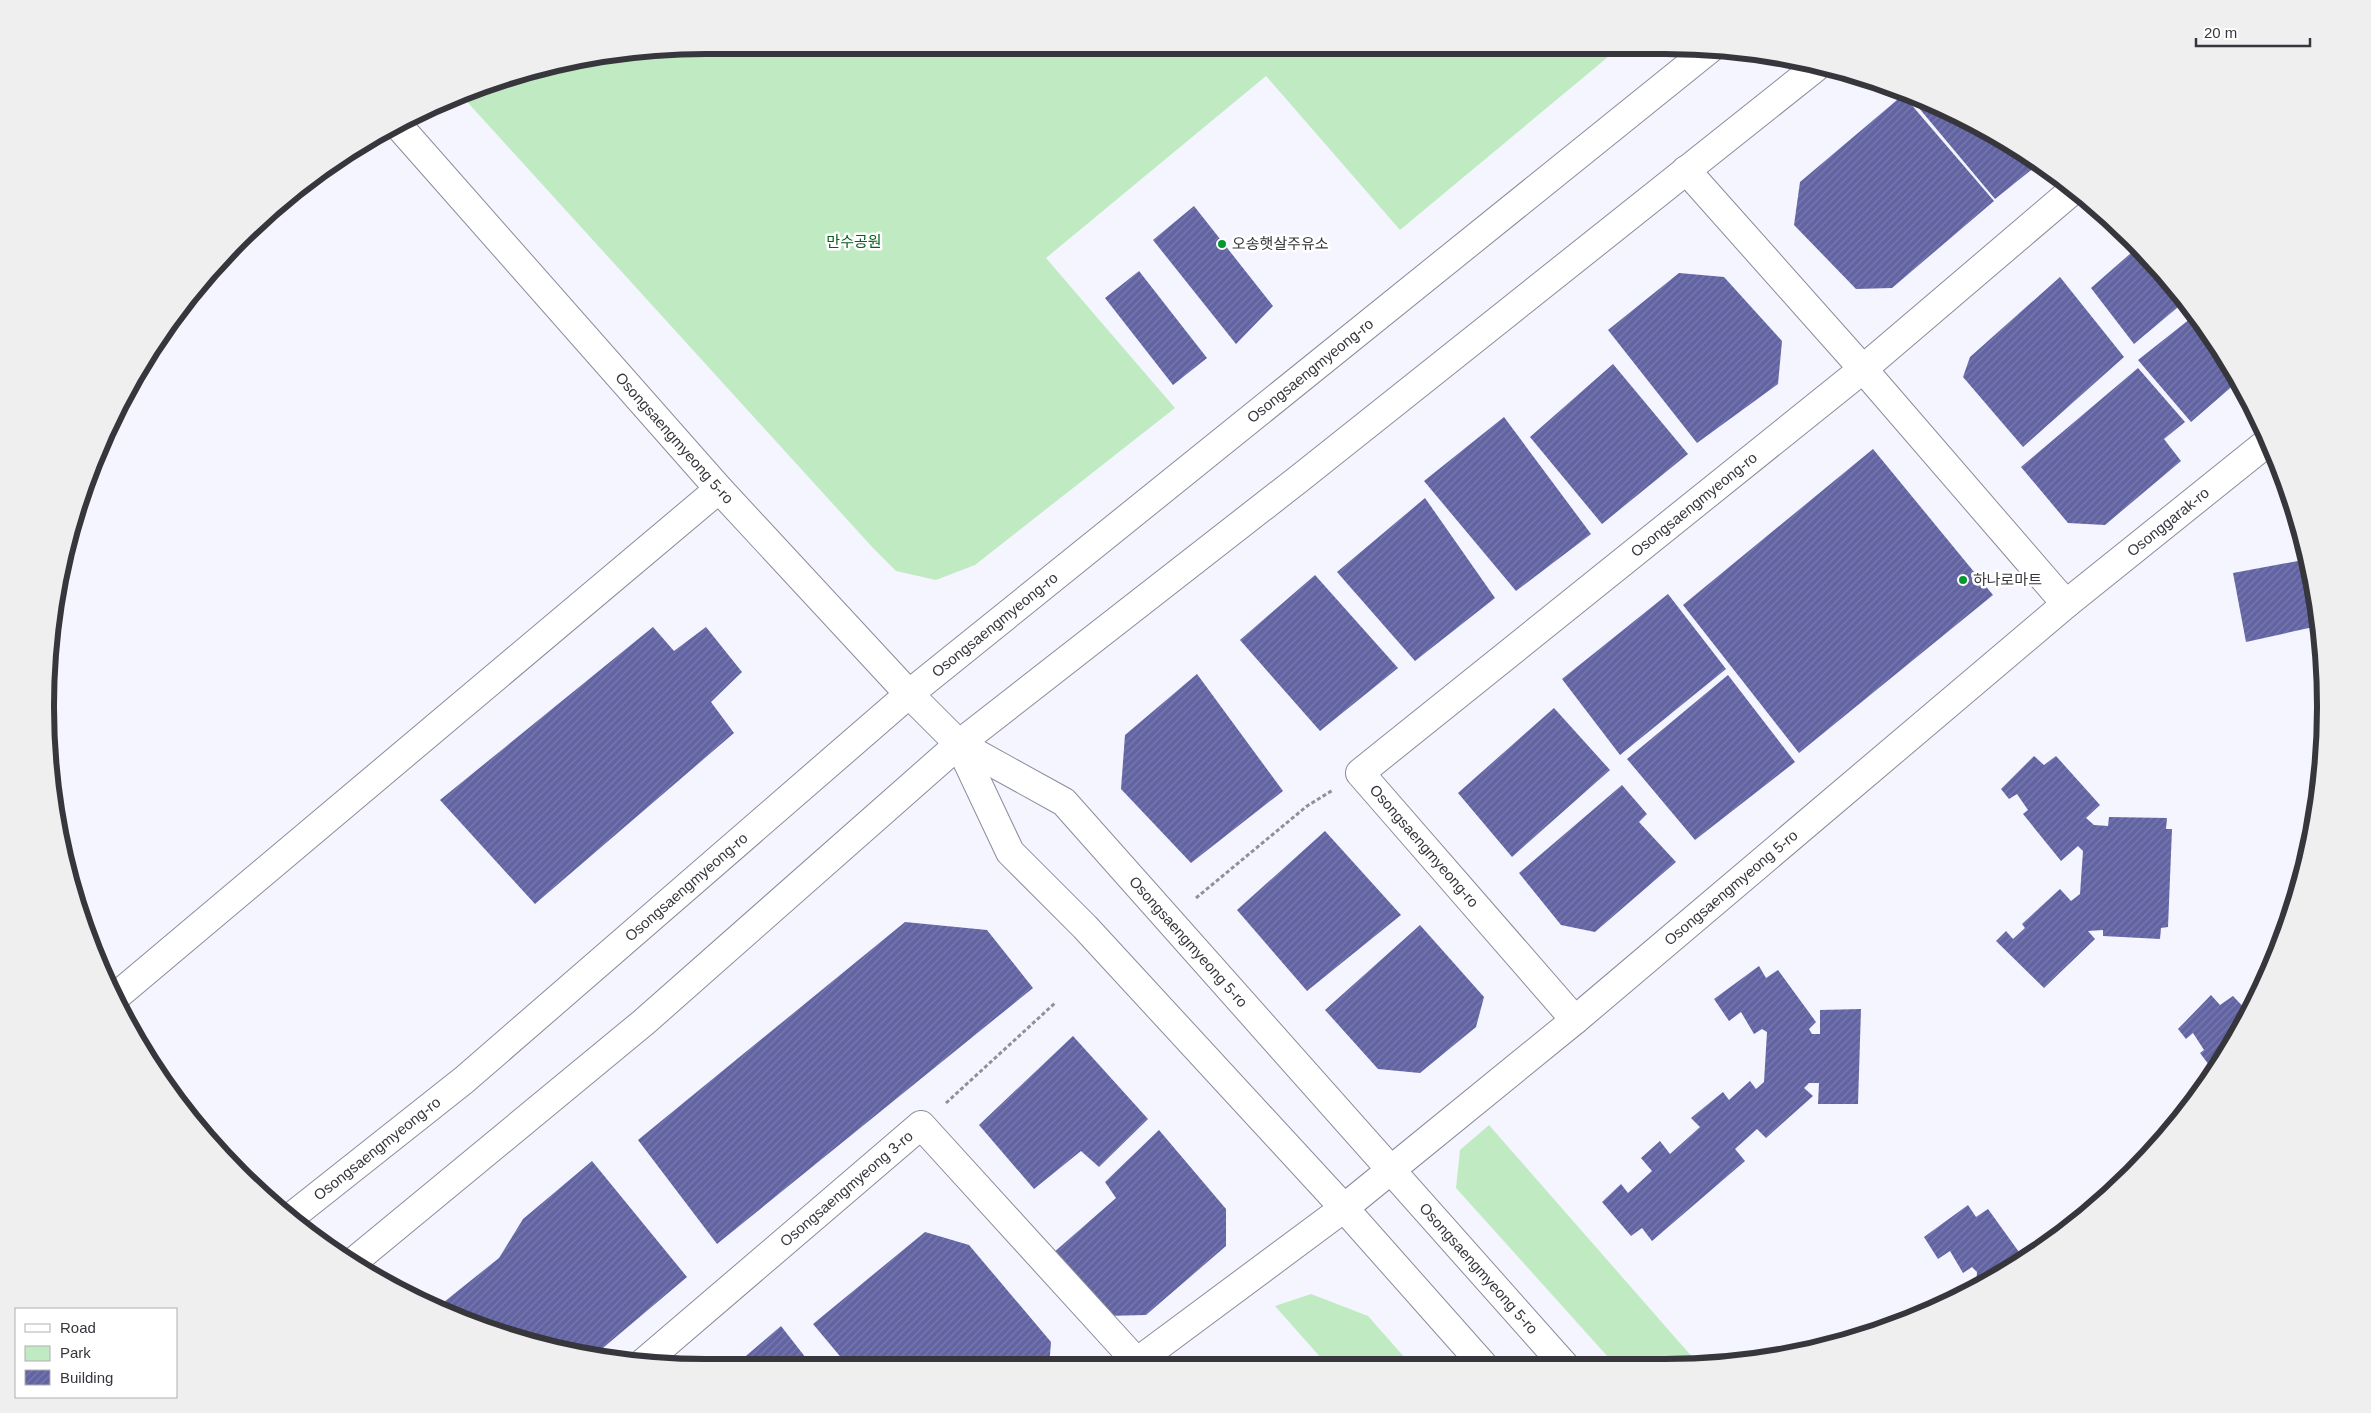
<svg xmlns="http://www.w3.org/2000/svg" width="2371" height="1413" font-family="Arial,'Noto Sans KR',sans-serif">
  <defs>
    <pattern id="building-hatch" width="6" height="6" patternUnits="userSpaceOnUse" patternTransform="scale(1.25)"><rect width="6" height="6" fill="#6263a3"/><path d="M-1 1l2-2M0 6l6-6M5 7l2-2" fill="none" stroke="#7a7bab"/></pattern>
  </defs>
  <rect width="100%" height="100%" fill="#f4f5ff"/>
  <g fill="#c0ebc2">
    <path d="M1620,47L1400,230L1266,76L1046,258L1175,408L975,565L936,580L896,571L873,548L460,94L494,80L620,51Z"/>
    <path d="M1489,1125L1701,1367H1617L1456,1188L1460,1150Z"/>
    <path d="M1311,1294L1368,1316L1413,1367H1329L1275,1306Z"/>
  </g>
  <g fill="url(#building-hatch)">
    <path d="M1903,95L1994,201L1892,288L1856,289L1794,225L1800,182Z"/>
    <path d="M1908,95L2032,157L2040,163L1995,199Z"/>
    <path d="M1194,206L1273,306L1236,344L1153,240Z"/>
    <path d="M2139,246L2184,302L2134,344L2091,288Z"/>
    <path d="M1139,271L1207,358L1173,385L1105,298Z"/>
    <path d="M1679,273L1724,277L1782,341L1778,384L1697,443L1608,330Z"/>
    <path d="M2060,277L2124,357L2023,447L1963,377L1970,357Z"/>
    <path d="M2195,315L2215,339L2241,389L2236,383L2191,422L2138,360Z"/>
    <path d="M1613,364L1688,454L1602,524L1530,437Z"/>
    <path d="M2138,368L2185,422L2164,439L2181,461L2105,525L2068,523L2021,467Z"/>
    <path d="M1504,417L1591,534L1516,591L1424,481Z"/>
    <path d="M1873,449L1993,595L1799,753L1683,605Z"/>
    <path d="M1425,498L1495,598L1415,661L1337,572Z"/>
    <path d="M2304,547L2313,578L2318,626L2246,642L2233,573L2303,560L2300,549Z"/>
    <path d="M1315,575L1398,668L1320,731L1240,640Z"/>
    <path d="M1668,594L1726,669L1620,755L1562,679Z"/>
    <path d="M653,627L674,651L706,627L742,672L711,702L734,733L535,904L440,800Z"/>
    <path d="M1197,674L1283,791L1191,863L1121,789L1125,735Z"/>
    <path d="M1728,675L1795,762L1695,840L1627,759Z"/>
    <path d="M1554,708L1610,770L1512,857L1458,793Z"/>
    <path d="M2034,756L2044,765L2056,756L2100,805L2086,818L2094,825L2108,826L2109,817L2167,818L2166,829H2172L2168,927L2161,928L2160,939L2103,936V930L2088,931L2095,939L2044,988L1996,941L2006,931L2013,939L2025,928L2022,924L2060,889L2071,901L2080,894L2083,851L2078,846L2061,861L2023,814L2028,810L2017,794L2009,799L2001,789Z"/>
    <path d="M1622,785L1647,814L1639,822L1676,862L1595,932L1561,925L1519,873Z"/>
    <path d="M1325,831L1401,915L1307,991L1237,910Z"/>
    <path d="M905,922L987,930L1033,988L717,1244L638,1140Z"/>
    <path d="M1420,925L1484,997L1476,1027L1420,1073L1378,1069L1325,1010Z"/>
    <path d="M1759,966L1766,978L1778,970L1816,1022L1809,1029L1812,1034H1820V1010L1861,1009L1858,1104H1818L1819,1083H1809L1804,1088L1813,1096L1766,1138L1757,1129L1735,1149L1745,1161L1652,1241L1642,1228L1631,1236L1602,1202L1621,1184L1628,1193L1652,1171L1641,1158L1660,1141L1670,1154L1700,1127L1691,1118L1723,1092L1729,1100L1750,1081L1756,1089L1764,1082L1767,1032L1762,1029L1754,1034L1741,1012L1729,1021L1714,999Z"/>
    <path d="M2211,995L2220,1005L2233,996L2248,1012L2215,1073L2200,1053L2204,1050L2193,1033L2186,1039L2178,1029Z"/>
    <path d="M1073,1036L1148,1119L1099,1167L1081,1151L1034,1189L979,1125Z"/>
    <path d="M1159,1130L1226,1209V1246L1146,1315L1104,1316L1052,1254L1116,1198L1105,1182Z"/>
    <path d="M592,1161L687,1277L597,1353L494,1333L439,1306L499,1258L523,1219Z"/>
    <path d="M1968,1205L1976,1217L1988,1209L2024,1259L1995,1280L1976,1288L1977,1272L1972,1267L1963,1273L1950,1251L1938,1259L1924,1237Z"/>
    <path d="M925,1232L969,1245L1051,1342L1049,1367H849L813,1324Z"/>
    <path d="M781,1326L813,1367H733Z"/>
  </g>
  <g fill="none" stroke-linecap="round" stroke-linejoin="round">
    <g stroke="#8b8c9b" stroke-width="30">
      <g id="minor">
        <path d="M1686,170L1863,369L2066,604"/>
        <path d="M113,999L719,489"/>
        <path id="s1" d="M1575,1020L1360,773L1863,369L2073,190"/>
        <path id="s2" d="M643,1363L921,1125L1136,1361"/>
        <path id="s3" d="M1130,1367L1344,1208L1392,1169L1575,1020L2066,604L2269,441"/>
      </g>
    </g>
    <g stroke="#8b8c9b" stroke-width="30">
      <g id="tertiary">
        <path id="s4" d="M397,124L719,489L909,694L959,744L1064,802L1566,1367"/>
        <path d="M959,744L1010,852L1085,927L1344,1208L1485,1367"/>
        <path id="s5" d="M291,1217L464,1080L909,694L1712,47"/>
        <path d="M352,1263L644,1022L959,744L1300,478L1815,68"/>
      </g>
    </g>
    <g stroke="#909098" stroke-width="3" stroke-dasharray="4 2.5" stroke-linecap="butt">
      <path d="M1196,898L1307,806L1333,790"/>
      <path d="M946,1103L1055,1003"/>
    </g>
    <use href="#minor" stroke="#fff" stroke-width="28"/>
    <use href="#tertiary" stroke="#fff" stroke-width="28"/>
  </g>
  <g fill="#059830" stroke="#fff" stroke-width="2">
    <circle cx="1222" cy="244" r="5"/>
    <circle cx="1963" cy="580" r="5"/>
  </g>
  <g text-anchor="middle" stroke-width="5" stroke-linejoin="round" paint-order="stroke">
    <g font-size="15" fill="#04601c" stroke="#fff">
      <text x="854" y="247">만수공원</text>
    </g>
    <g font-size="15" fill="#36363c" stroke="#fff" text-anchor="start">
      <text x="1232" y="249">오송햇살주유소</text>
      <text x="1973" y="585">하나로마트</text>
    </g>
    <g font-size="15" fill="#36363c" stroke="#fff">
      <text dy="5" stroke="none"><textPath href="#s5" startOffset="1325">Osongsaengmyeong-ro</textPath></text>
      <text dy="5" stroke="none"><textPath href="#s4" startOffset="419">Osongsaengmyeong 5-ro</textPath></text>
      <text dy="5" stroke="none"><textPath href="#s1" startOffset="756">Osongsaengmyeong-ro</textPath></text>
      <text dy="5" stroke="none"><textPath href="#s3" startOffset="1339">Osonggarak-ro</textPath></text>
      <text dy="5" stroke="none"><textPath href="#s5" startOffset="920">Osongsaengmyeong-ro</textPath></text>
      <text transform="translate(1424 846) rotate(49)" y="5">Osongsaengmyeong-ro</text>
      <text dy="5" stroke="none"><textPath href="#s5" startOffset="515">Osongsaengmyeong-ro</textPath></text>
      <text dy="5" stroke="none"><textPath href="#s3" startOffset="769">Osongsaengmyeong 5-ro</textPath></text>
      <text dy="5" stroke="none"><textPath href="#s4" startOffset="1144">Osongsaengmyeong 5-ro</textPath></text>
      <text dy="5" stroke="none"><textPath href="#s5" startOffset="110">Osongsaengmyeong-ro</textPath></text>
      <text dy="5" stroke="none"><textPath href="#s2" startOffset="268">Osongsaengmyeong 3-ro</textPath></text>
      <text dy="5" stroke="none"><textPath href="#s4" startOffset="1581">Osongsaengmyeong 5-ro</textPath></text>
    </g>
  </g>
  <path d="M0 0H2371V1413H0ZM706 54H1665A652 652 0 0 1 2317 706V707A652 652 0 0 1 1665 1359H706A652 652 0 0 1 54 707V706A652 652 0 0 1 706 54Z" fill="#efefef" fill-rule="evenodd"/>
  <path fill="none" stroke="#36363c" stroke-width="6" d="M706 54H1665A652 652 0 0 1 2317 706V707A652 652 0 0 1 1665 1359H706A652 652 0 0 1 54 707V706A652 652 0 0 1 706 54Z"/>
  <rect x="15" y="1308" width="162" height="90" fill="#ffffff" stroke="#afafb1"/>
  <rect x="25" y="1324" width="25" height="8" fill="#ffffff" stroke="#afafb1"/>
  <text x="60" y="1333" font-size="15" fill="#36363c">Road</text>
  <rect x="25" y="1346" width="25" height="15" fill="#c0ebc2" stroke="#afafb1"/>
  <text x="60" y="1358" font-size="15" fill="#36363c">Park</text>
  <rect x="25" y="1370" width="25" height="15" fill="url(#building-hatch)" stroke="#afafb1"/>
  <text x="60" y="1383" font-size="15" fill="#36363c">Building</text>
  <path d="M2196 38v8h114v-8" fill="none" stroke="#36363c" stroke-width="2.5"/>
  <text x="2204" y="38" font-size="15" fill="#36363c" stroke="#ffffff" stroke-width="4" paint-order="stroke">20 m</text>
</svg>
